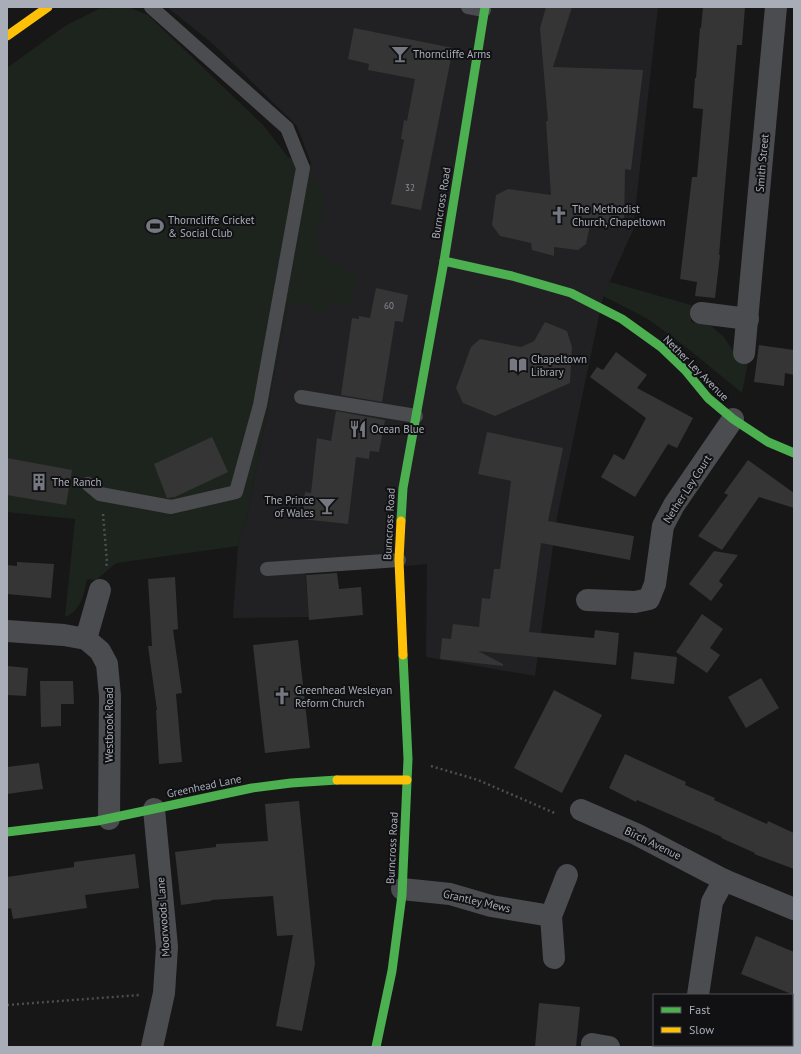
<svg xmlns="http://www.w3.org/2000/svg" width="801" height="1054" font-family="'PT Sans',sans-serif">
  <rect width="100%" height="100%" fill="#171717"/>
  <path fill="#212123" d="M167,7H658L633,230L603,297L557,517L535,676L426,657L427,564L373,569L305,571L309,617L233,618L238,546L247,515L288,303L312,166L297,126L212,43Z"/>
  <g fill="#1d241e">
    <path d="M128,7L148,15L263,125L288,157L312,165L311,183L321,185C322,192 325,200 324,207C323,220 311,240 319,251C324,259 349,271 358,276L351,306L331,301L326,305L323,313L311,311L310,305L305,302L297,305L288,303L247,515L238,546L116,563L96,580L87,579C84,594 81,611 65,617L75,519L7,512V68L65,26L99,9Z"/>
    <path d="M610,282L691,305V322L711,326L724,337L733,351L748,362L742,393L691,351L648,319L603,296Z"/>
  </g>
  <g fill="#353536">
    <path d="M546,7H572L553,67L643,70L631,170L625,169L624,228L590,225L586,244L578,250L554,247V256L532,250L531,243L500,236L492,225L496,195L508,189L551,195L546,121H548L540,28Z"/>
    <path d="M703,7H745L742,45H737L719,255H720L715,298L695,296L697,282L680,279L692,177H697L703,109L693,108L695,78H696L700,28H701Z"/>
    <path d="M354,28L453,48L421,210L391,204L404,140L401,139L404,120L407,121L415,79L368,70L369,64L348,59Z"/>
    <path d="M376,288L408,295L403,322L395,321L382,402L341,395L352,318L359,319V316L370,318Z"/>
    <path d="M545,322L567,331L572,347L570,383L495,416L463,403L456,388L471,347L480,339L521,347L534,341Z"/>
    <path d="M759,345L794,350V375L785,373L784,386L754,382Z"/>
    <path d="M616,352L647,375L637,388L693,418L677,448L668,444L635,497L601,477L614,454L624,460L646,418L590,377L597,367L603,370Z"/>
    <path d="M336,411L385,420L379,452L370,451L369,459L356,457L348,524L302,519L305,492L311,493L317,438L331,441Z"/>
    <path d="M487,432L563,448L548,521L634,536L630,560L541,543L529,632L594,638L595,630L619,633L616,665L478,651L503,664V666L440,659L442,638L451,639L453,624L479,627L482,598L490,599L494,569H500L511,481L478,474Z"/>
    <path d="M212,437L228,472L175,497L167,498L154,464Z"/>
    <path d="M7,458L72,470L66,505L7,495Z"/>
    <path d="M748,460L794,493V508L759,497L722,550L698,536L728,495L724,493Z"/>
    <path d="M714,551L738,555L719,581L723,585L711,601L689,584Z"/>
    <path d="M17,562L54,564L51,598L7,594V565L17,566Z"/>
    <path d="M337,573L339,589L361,587L363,615L309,620L306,575Z"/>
    <path d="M175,577L178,629L173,630L182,693L176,694L182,762L159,764L156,710H157L148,646H152L148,579Z"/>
    <path d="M702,614L723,629L710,648L720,655L707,673L676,652Z"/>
    <path d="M298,640L310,748L265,753L253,645Z"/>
    <path d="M634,652L677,657L674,684L631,679Z"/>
    <path d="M7,666L28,668L26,696L7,695Z"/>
    <path d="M761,678L779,708L746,728L728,697Z"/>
    <path d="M40,681H73L74,704H61V726L41,727Z"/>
    <path d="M554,690L602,715L562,793L514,768Z"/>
    <path d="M625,754L686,782L685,785L715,798L714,800L767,824L768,821L794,833V869L754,854L755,853L721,838L722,837L637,800L636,802L609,788Z"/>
    <path d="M39,763L43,789L7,794V767Z"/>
    <path d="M299,801L315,964L302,1031L276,1026L293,935L277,936L273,896L211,900V901L181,905L175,852L216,847V844L268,841L265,804Z"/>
    <path d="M135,854L139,888L85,895L87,908L13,919L11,908L7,909V877L74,867V862Z"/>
    <path d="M756,936L794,952V995L741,974Z"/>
    <path d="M539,1003L580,1007L576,1047H535Z"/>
  </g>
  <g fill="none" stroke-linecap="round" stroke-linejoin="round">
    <g stroke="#4d4e52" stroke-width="2.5" stroke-dasharray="2 3" stroke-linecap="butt">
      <path d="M103,514L107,562L106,568"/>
      <path d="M431,766L478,780L557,814"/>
      <path d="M7,1005L140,995"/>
    </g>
    <g stroke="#4b4c50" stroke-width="14">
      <path d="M468,7L484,10"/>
      <path d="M301,397L416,416"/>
      <path d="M88,484L100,494L171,507L236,492L260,405L303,168L287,128L151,7"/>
      <path d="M267,569L399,560"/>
    </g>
    <g stroke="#4b4c50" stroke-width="22">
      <path d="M701,313L748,319"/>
      <path d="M744,353L776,7"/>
      <path d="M587,600L635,602L649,599L655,584L663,526L674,505L733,419"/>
      <path d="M7,631L64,635L86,639L100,651L107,664L110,696L109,819"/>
      <path d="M86,639L100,590"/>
      <path d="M581,810L636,834L724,880L794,909"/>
      <path d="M402,889L450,894L491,906L551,916"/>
      <path d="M554,958L551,916L567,875"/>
      <path d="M698,995L712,902L724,880"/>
      <path d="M592,1044L609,1047"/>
      <path d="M152,1047L164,993L167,947L154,809"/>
      <path d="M689,1047L690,1045"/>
    </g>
    <g stroke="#4caf50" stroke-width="9">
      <path d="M444,261L512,276L571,293L622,319L661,347L685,370L708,398L733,419L768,442L794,453"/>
      <path d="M401,521L403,488L444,261L485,7"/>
      <path d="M7,832L97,821L252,788L291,783L337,780"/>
      <path d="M376,1047L392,971L402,895L408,759L403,655"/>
    </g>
    <g stroke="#ffc107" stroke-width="9">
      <path d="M7,36L48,7"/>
      <path d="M401,521L399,560L403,655"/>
      <path d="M337,780H407"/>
    </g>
  </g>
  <defs>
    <g id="bar-bare" transform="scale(1.38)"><path d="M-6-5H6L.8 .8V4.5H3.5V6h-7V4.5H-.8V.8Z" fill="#757880" stroke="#111113" stroke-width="2.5" paint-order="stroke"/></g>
    <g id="church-bare" transform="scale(1.38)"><path d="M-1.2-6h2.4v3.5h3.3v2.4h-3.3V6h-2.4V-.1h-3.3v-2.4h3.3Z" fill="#757880" stroke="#111113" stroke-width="2.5" paint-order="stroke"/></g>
    <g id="stadium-bare" transform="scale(1.38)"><path d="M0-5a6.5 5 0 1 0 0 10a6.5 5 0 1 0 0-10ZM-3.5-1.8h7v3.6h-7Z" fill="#757880" stroke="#111113" stroke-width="2.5" paint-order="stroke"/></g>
    <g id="library-bare" transform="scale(1.38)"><path d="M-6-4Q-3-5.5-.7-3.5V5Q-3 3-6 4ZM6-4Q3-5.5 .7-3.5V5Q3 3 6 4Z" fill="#757880" stroke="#111113" stroke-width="2.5" paint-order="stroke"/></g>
    <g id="restaurant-bare" transform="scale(1.38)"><path d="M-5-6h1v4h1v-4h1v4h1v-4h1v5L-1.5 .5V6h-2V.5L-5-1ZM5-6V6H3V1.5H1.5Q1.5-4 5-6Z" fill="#757880" stroke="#111113" stroke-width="2.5" paint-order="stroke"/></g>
    <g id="building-bare" transform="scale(1.38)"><path d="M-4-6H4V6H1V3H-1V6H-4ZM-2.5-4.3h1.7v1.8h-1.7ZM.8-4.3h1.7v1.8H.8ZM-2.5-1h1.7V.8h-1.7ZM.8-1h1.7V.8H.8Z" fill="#757880" stroke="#111113" stroke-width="2.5" paint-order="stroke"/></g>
  </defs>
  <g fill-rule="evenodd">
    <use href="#bar-bare" x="400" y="54"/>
    <use href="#church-bare" x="559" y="215"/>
    <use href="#stadium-bare" x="155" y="226"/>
    <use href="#library-bare" x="518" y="365"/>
    <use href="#restaurant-bare" x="358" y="429"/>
    <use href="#building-bare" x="39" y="482"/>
    <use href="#bar-bare" x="327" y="506"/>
    <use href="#church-bare" x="282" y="696"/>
  </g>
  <g text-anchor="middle" stroke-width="4" stroke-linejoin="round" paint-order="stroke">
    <g font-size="9" fill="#8b8f98">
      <text x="410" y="191">32</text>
      <text x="389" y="309">60</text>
    </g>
    <g font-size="11" fill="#a8adb8" stroke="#111113" text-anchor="start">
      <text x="413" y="58">Thorncliffe Arms</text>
      <text x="572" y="213">The Methodist<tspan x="572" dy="13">Church, Chapeltown</tspan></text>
      <text x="168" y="224">Thorncliffe Cricket<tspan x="168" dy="13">&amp; Social Club</tspan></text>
      <text x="531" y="363">Chapeltown<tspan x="531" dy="13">Library</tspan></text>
      <text x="371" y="433">Ocean Blue</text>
      <text x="52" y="486">The Ranch</text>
      <text x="314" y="504" text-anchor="end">The Prince<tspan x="314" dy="13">of Wales</tspan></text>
      <text x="295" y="694">Greenhead Wesleyan<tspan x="295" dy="13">Reform Church</tspan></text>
    </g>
    <g font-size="11" fill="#a8adb8" stroke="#111113">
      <text transform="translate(762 163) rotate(-85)" y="4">Smith Street</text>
      <text transform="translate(441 203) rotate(-81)" y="4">Burncross Road</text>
      <text transform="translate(696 368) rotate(45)" y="4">Nether Ley Avenue</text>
      <text transform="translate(687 489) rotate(-57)" y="4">Nether Ley Court</text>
      <text transform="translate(389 524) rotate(-87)" y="4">Burncross Road</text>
      <text transform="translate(109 725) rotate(-90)" y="4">Westbrook Road</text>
      <text transform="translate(204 786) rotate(-12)" y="4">Greenhead Lane</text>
      <text transform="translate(653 843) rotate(26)" y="4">Birch Avenue</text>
      <text transform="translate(392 848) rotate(-87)" y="4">Burncross Road</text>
      <text transform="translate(477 901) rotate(13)" y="4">Grantley Mews</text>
      <text transform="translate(163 917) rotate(-94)" y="4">Moorwoods Lane</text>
    </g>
  </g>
  <rect width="801" height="1054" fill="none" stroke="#a8adb8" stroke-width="16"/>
  <rect x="653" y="994" width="140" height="52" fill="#111113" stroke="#4d4f55"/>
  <rect x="661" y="1007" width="20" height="6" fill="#4caf50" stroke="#4d4f55"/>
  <text x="689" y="1014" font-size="12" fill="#a8adb8">Fast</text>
  <rect x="661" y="1027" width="20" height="6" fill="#ffc107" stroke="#4d4f55"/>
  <text x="689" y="1034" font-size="12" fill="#a8adb8">Slow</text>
</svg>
